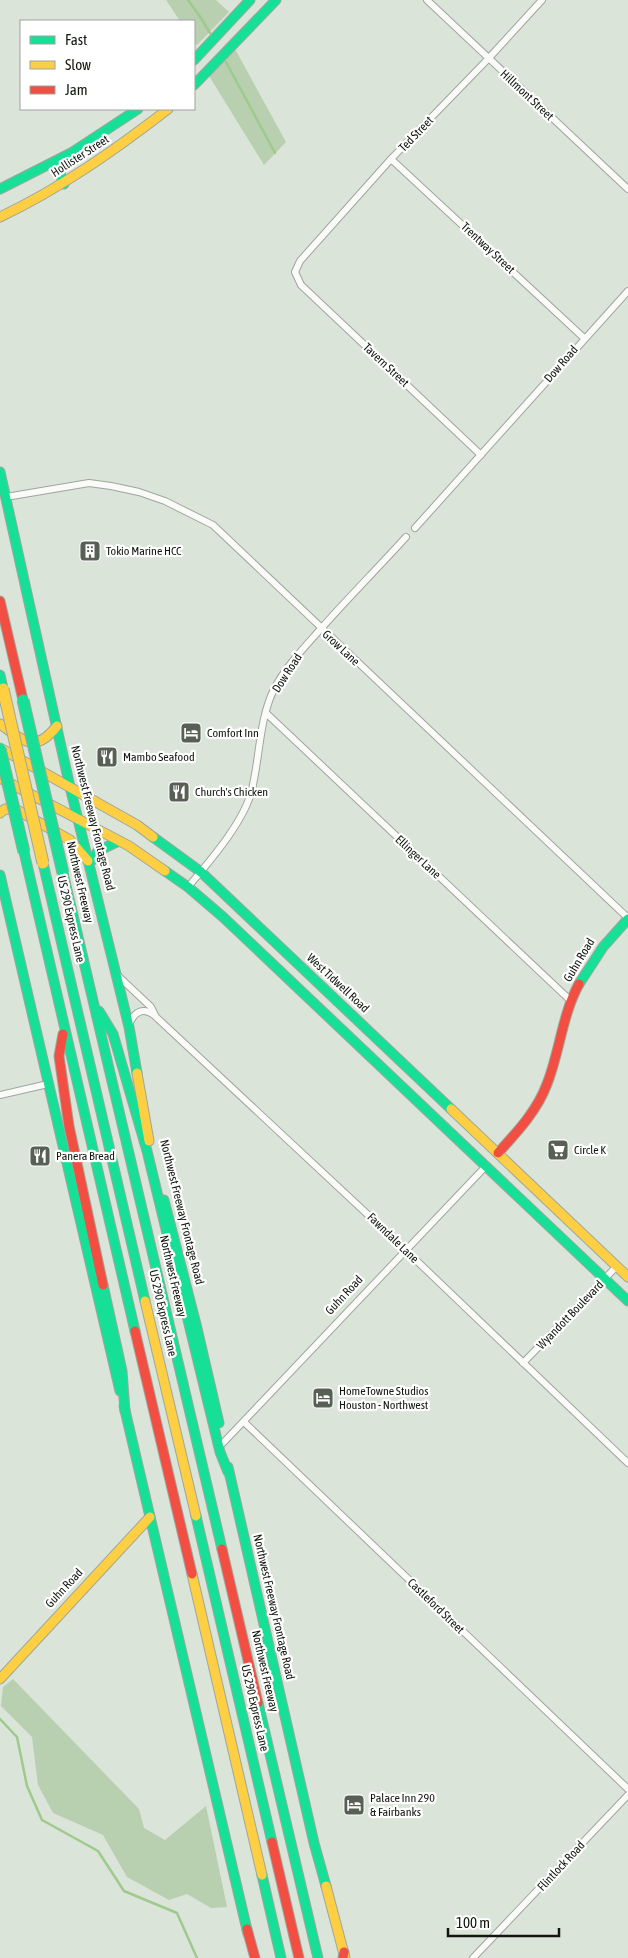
<svg xmlns="http://www.w3.org/2000/svg" width="628" height="1958" font-family="'Asap Condensed',sans-serif">
  <rect width="100%" height="100%" fill="#dbe4d8"/>
  <g fill="#b8d0b0">
    <path d="M166,0H216L229,12L197,45L194,42V21H180Z"/>
    <path d="M235,49L286,142L264,165L209,76Z"/>
    <path d="M13,1679L139,1809L144,1828L165,1840L206,1806L227,1907L211,1908L187,1894L169,1900L127,1877L103,1835L53,1813L38,1785L32,1737L1,1706L3,1687Z"/>
  </g>
  <g fill="none" stroke-linecap="round" stroke-linejoin="round">
    <g stroke="#9eca8e" stroke-width="2.5">
      <path d="M188,0L201,18L210,33"/>
      <path d="M226,62L275,153"/>
      <path d="M0,1719L17,1737L27,1786L42,1820L98,1851L124,1891L177,1913L197,1958"/>
    </g>
    <g stroke="#9fa69d" stroke-width="8">
      <g id="street">
        <path d="M427,0L628,189"/>
        <path d="M391,159L584,338"/>
        <path d="M481,455L301,285L295,272L300,261L391,159L488,59L542,0"/>
        <path d="M6,497L89,483L111,486L139,492L165,501L213,525L628,918"/>
        <path d="M415,528L628,291"/>
        <path d="M266,713L571,1001"/>
        <path d="M188,887C209,862 245,821 252,789C260,756 259,720 274,689C285,668 302,650 318,632C346,600 377,569 406,537"/>
        <path d="M117,975L151,1007L155,1015"/>
        <path d="M129,1025C134,1012 143,1006 155,1016L395,1240L628,1463"/>
        <path d="M0,1095L48,1084"/>
        <path d="M523,1363L617,1266"/>
        <path d="M244,1422L628,1789"/>
        <path d="M223,1443L486,1166"/>
        <path d="M473,1958L628,1795"/>
      </g>
    </g>
    <g stroke="#9fa69d" stroke-width="11">
      <g id="fast">
        <path d="M194,60L250,0"/>
        <path d="M194,85L276,0"/>
        <path d="M56,162L64,184"/>
        <path d="M0,189L71,153L138,109"/>
        <path d="M0,472L70,787L129,1027L137,1073"/>
        <path d="M0,675L3,689"/>
        <path d="M153,837L201,872L451,1109"/>
        <path d="M24,852L135,1331"/>
        <path d="M43,863L145,1301"/>
        <path d="M90,863L98,851L119,841"/>
        <path d="M165,871L188,887L223,917L628,1301"/>
        <path d="M63,873L222,1549"/>
        <path d="M0,875L120,1391"/>
        <path d="M579,984L603,947L628,919"/>
        <path d="M99,1011L113,1034L147,1151L220,1452L228,1472"/>
        <path d="M164,1200L196,1324L219,1423"/>
        <path d="M103,1285L122,1371L125,1411"/>
        <path d="M124,1406L248,1934"/>
        <path d="M228,1467L314,1843L326,1886"/>
        <path d="M196,1516L272,1842"/>
        <path d="M258,1703L318,1958"/>
        <path d="M262,1875L281,1958"/>
      </g>
    </g>
    <g stroke="#9fa69d" stroke-width="11">
      <g id="slow">
        <path d="M0,217C61,188 115,150 168,109"/>
        <path d="M0,724C24,741 35,754 57,726"/>
        <path d="M0,748L137,825L153,837"/>
        <path d="M0,778L129,846L165,871"/>
        <path d="M0,813L5,809L17,810L70,840L88,861"/>
        <path d="M137,1073L149,1141"/>
        <path d="M451,1109L628,1277"/>
        <path d="M145,1301L196,1516"/>
        <path d="M192,1574L262,1875"/>
        <path d="M0,1679L150,1517"/>
        <path d="M326,1886L345,1958"/>
      </g>
    </g>
    <g stroke="#9fa69d" stroke-width="11">
      <g id="jam">
        <path d="M0,601L23,700"/>
        <path d="M63,1034L59,1056L69,1126L103,1285"/>
        <path d="M498,1153C517,1132 537,1111 547,1084C560,1051 562,1015 579,984"/>
        <path d="M135,1331L192,1574"/>
        <path d="M222,1549L258,1703"/>
        <path d="M272,1842L299,1958"/>
        <path d="M247,1929L255,1958"/>
        <path d="M343,1958L344,1952"/>
      </g>
    </g>
    <use href="#street" stroke="#fafbf9" stroke-width="6"/>
    <use href="#fast" stroke="#16e098" stroke-width="9"/>
    <use href="#slow" stroke="#ffcf43" stroke-width="9"/>
    <use href="#jam" stroke="#f24e42" stroke-width="9"/>
    <g stroke="#9fa69d" stroke-width="13" stroke-linecap="butt">
      <g id="fast-bridge">
        <path d="M23,700L63,873"/>
        <path d="M0,749L24,852"/>
      </g>
    </g>
    <g stroke="#9fa69d" stroke-width="13" stroke-linecap="butt">
      <path id="slow-bridge" d="M3,689L43,863"/>
    </g>
    <use href="#fast-bridge" stroke="#16e098" stroke-width="11"/>
    <use href="#slow-bridge" stroke="#ffcf43" stroke-width="11"/>
  </g>
  <defs>
    <g id="building-square" transform="scale(1.125)"><rect x="-9" y="-9" width="18" height="18" rx="4" fill="#585f55" stroke="#fff"/><path d="M-4-6H4V6H1V3H-1V6H-4ZM-2.5-4.3h1.7v1.8h-1.7ZM.8-4.3h1.7v1.8H.8ZM-2.5-1h1.7V.8h-1.7ZM.8-1h1.7V.8H.8Z" fill="#fff"/></g>
    <g id="hotel-square" transform="scale(1.125)"><rect x="-9" y="-9" width="18" height="18" rx="4" fill="#585f55" stroke="#fff"/><path d="M-6-4.5h1.5V1H6V5H4.5V3h-9V5H-6ZM-4 0a1.8 1.8 0 1 1 3.6 0ZM.5 0V-2.5h3Q6-2.5 6 0Z" fill="#fff"/></g>
    <g id="restaurant-square" transform="scale(1.125)"><rect x="-9" y="-9" width="18" height="18" rx="4" fill="#585f55" stroke="#fff"/><path d="M-5-6h1v4h1v-4h1v4h1v-4h1v5L-1.5 .5V6h-2V.5L-5-1ZM5-6V6H3V1.5H1.5Q1.5-4 5-6Z" fill="#fff"/></g>
    <g id="supermarket-square" transform="scale(1.125)"><rect x="-9" y="-9" width="18" height="18" rx="4" fill="#585f55" stroke="#fff"/><path d="M-6-5.5h2.5l.6 2H6L4.5 2H-2.5L-4.4-4H-6ZM-1.5 3.2a1.3 1.3 0 1 0 .1 0ZM3 3.2a1.3 1.3 0 1 0 .1 0Z" fill="#fff"/></g>
  </defs>
  <g fill-rule="evenodd">
    <use href="#building-square" x="90" y="551"/>
    <use href="#hotel-square" x="191" y="733"/>
    <use href="#restaurant-square" x="107" y="757"/>
    <use href="#restaurant-square" x="179" y="792"/>
    <use href="#supermarket-square" x="558" y="1150"/>
    <use href="#restaurant-square" x="40" y="1156"/>
    <use href="#hotel-square" x="323" y="1398"/>
    <use href="#hotel-square" x="354" y="1805"/>
  </g>
  <g text-anchor="middle" stroke-width="4.5" stroke-linejoin="round" paint-order="stroke">
    <g font-size="12" fill="#11170f" stroke="#fff">
      <text transform="translate(527 95) rotate(43)" y="4">Hillmont Street</text>
      <text transform="translate(416 134) rotate(-46)" y="4">Ted Street</text>
      <text transform="translate(80 156) rotate(-33)" y="4">Hollister Street</text>
      <text transform="translate(488 248) rotate(43)" y="4">Trentway Street</text>
      <text transform="translate(561 364) rotate(-49)" y="4">Dow Road</text>
      <text transform="translate(386 365) rotate(43)" y="4">Tavern Street</text>
      <text transform="translate(341 648) rotate(43)" y="4">Grow Lane</text>
      <text transform="translate(287 673) rotate(-57)" y="4">Dow Road</text>
      <text transform="translate(93 818) rotate(76)" y="4">Northwest Freeway Frontage Road</text>
      <text transform="translate(418 857) rotate(43)" y="4">Ellinger Lane</text>
      <text transform="translate(80 882) rotate(77)" y="4">Northwest Freeway</text>
      <text transform="translate(71 919) rotate(77)" y="4">US 290 Express Lane</text>
      <text transform="translate(579 960) rotate(-59)" y="4">Guhn Road</text>
      <text transform="translate(338 983) rotate(43)" y="4">West Tidwell Road</text>
      <text transform="translate(182 1212) rotate(76)" y="4">Northwest Freeway Frontage Road</text>
      <text transform="translate(393 1238) rotate(44)" y="4">Fawndale Lane</text>
      <text transform="translate(173 1276) rotate(77)" y="4">Northwest Freeway</text>
      <text transform="translate(344 1295) rotate(-47)" y="4">Guhn Road</text>
      <text transform="translate(163 1313) rotate(77)" y="4">US 290 Express Lane</text>
      <text transform="translate(570 1315) rotate(-46)" y="4">Wyandott Boulevard</text>
      <text transform="translate(64 1588) rotate(-47)" y="4">Guhn Road</text>
      <text transform="translate(436 1606) rotate(44)" y="4">Castleford Street</text>
      <text transform="translate(274 1607) rotate(77)" y="4">Northwest Freeway Frontage Road</text>
      <text transform="translate(265 1671) rotate(77)" y="4">Northwest Freeway</text>
      <text transform="translate(255 1708) rotate(77)" y="4">US 290 Express Lane</text>
      <text transform="translate(561 1866) rotate(-47)" y="4">Flintlock Road</text>
    </g>
    <g font-size="12" fill="#11170f" stroke="#fff" text-anchor="start">
      <text x="106" y="555">Tokio Marine HCC</text>
      <text x="207" y="737">Comfort Inn</text>
      <text x="123" y="761">Mambo Seafood</text>
      <text x="195" y="796">Church's Chicken</text>
      <text x="574" y="1154">Circle K</text>
      <text x="56" y="1160">Panera Bread</text>
      <text x="339" y="1395">HomeTowne Studios<tspan x="339" dy="14">Houston - Northwest</tspan></text>
      <text x="370" y="1802">Palace Inn 290<tspan x="370" dy="14">&amp; Fairbanks</tspan></text>
    </g>
  </g>
  <rect x="20" y="20" width="175" height="90" fill="#ffffff" stroke="#a0a29f"/>
  <rect x="30" y="36" width="25" height="8" fill="#16e098" stroke="#a0a29f"/>
  <text x="65" y="45" font-size="15" fill="#11170f">Fast</text>
  <rect x="30" y="61" width="25" height="8" fill="#ffcf43" stroke="#a0a29f"/>
  <text x="65" y="70" font-size="15" fill="#11170f">Slow</text>
  <rect x="30" y="86" width="25" height="8" fill="#f24e42" stroke="#a0a29f"/>
  <text x="65" y="95" font-size="15" fill="#11170f">Jam</text>
  <path d="M448 1928v8h111v-8" fill="none" stroke="#11170f" stroke-width="2.5"/>
  <text x="456" y="1928" font-size="15" fill="#11170f" stroke="#ffffff" stroke-width="4" paint-order="stroke">100 m</text>
</svg>
